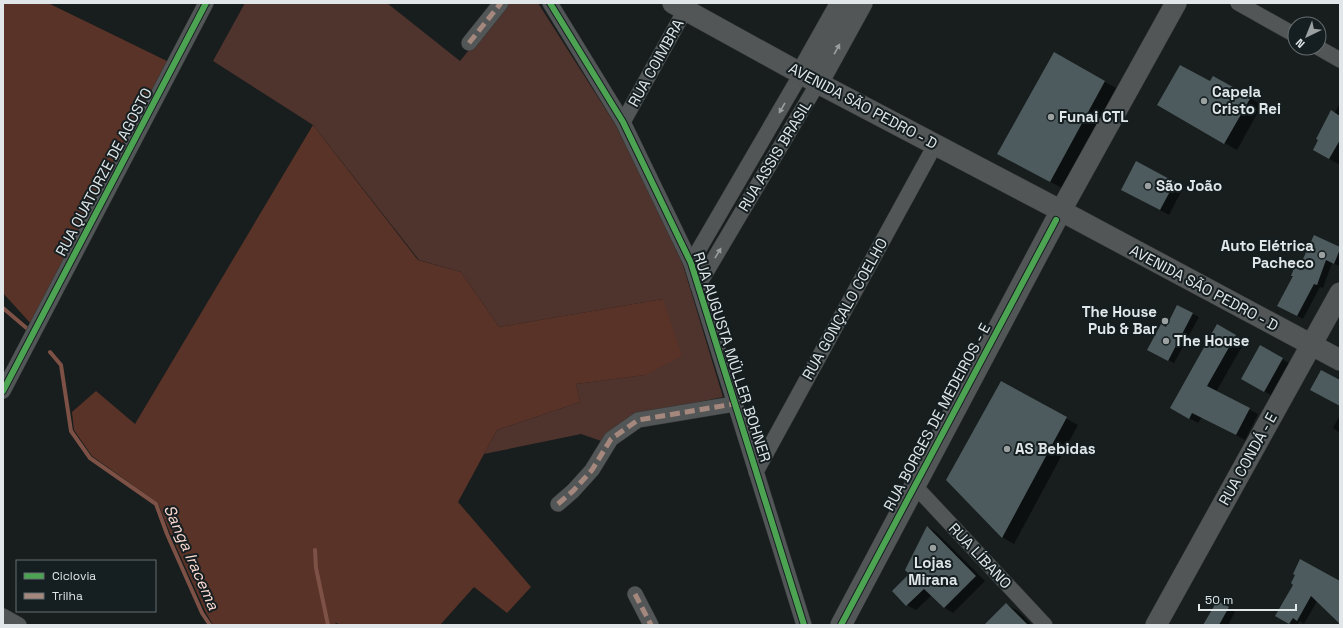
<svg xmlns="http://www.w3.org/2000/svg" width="1343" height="628" font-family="'Space Grotesk',sans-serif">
  <rect width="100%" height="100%" fill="#181d1d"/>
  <path fill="#4f332d" d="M245,3H387L460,61L507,3H538L615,124L638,167L683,265L723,397L634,416L604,442L581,434L484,454L497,430L580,402L576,384L644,375L663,299L499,327L461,272L419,260L313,125L213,61Z"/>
  <g fill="#5a3328">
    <path d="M3,3H48L171,63L32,325L3,293Z"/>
    <path d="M313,125L418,260L461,272L499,327L663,299L682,356L645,375L576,384L580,402L497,430L458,502L531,587L507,613L474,587L440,625H341L336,623L334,625H213L205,611L170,533L158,503L92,456L74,430L72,412L96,391L135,424Z"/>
  </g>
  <g fill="#0007">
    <path d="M1054,54L1116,88L1062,188L1010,161Z"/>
    <path d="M1213,77L1262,105L1237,150L1158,105L1210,83Z"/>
    <path d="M1339,105H1340V165L1314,150Z"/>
    <path d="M1174,183L1183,188L1169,215L1131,194Z"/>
    <path d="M1340,248V266L1332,263L1323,288L1320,287L1303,319L1285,309L1294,276L1302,263Z"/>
    <path d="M1178,306L1199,317L1174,363L1149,350L1166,328Z"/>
    <path d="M1217,325L1245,341L1216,392L1258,414L1245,440L1202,417L1198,423L1171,408Z"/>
    <path d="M1260,347L1291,364L1273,396L1242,379Z"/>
    <path d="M1001,383L1078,425L1014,544L1002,537Z"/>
    <path d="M1340,415V433L1333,428Z"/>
    <path d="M928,527L936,532L985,581L953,613L945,608L932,595L916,610L907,605L911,574Z"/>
    <path d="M1340,580V623L1317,601L1304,624L1300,621L1297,625H1293L1277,615L1295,584L1338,581Z"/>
    <path d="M1217,602L1235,612L1228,625H1204Z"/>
    <path d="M1006,604L1018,611L1032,625H985Z"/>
  </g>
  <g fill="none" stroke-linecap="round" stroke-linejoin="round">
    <g stroke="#7d5145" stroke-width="4">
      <path d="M3,308L30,331"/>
      <path d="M50,352L61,365L71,431L90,458L156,504L167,534L202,613L210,625"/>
      <path d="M315,550L316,568L328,625"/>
    </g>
  </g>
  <g fill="#4d5b5e">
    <path d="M1054,52L1105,81L1050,182L997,154Z"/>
    <path d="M1180,65L1210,81L1213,76L1251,97L1224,144L1157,105Z"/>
    <path d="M1331,110L1340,116V140L1329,159L1313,150L1318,140L1316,139Z"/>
    <path d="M1136,161L1175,182L1160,210L1121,190Z"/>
    <path d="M1314,235L1340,247V249L1334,264L1326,260L1317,285L1314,284L1297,316L1277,306L1293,276H1291L1297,260L1302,261Z"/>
    <path d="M1177,305L1193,313L1168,361L1147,350L1161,324L1166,327Z"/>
    <path d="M1217,324L1236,335L1207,386L1250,408L1236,435L1192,413L1189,419L1170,408Z"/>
    <path d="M1260,345L1283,358L1264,392L1241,379Z"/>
    <path d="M1321,370L1340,380V406L1310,390Z"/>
    <path d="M1001,381L1067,417L1002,538L946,480Z"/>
    <path d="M927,526L976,576L944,608L924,589L906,606L892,591L909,574L905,570Z"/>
    <path d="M1300,559L1340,581V624L1311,596L1297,621L1293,618L1289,624L1275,616L1293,585L1291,583L1295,575L1293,574Z"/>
    <path d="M1217,601L1229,607L1219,625H1203Z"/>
    <path d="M1006,603L1028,625H984Z"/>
  </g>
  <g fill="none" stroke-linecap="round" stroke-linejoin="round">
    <g stroke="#343838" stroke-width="16">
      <g id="street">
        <path d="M550,3L623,122L691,263L804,625"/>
        <path d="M1238,3L1295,35"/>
        <path d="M469,43L501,3"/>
        <path d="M1319,48L1340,60"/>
        <path d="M623,122L689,3"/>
        <path d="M691,263L801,74"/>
        <path d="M698,286L818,83"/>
        <path d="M3,391L206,3"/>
        <path d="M756,472L935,145"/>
        <path d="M915,486L1045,625"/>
        <path d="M558,504L573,491L592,470L611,439L638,420L734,404"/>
        <path d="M635,594L651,625"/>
        <path d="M3,616L19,625"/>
      </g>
    </g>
    <g stroke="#343838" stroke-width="22">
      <g id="secondary">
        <path d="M673,3L818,83L1054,207"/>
        <path d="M801,74L841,3"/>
        <path d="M818,83L862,3"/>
        <path d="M1064,205L1176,3"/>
        <path d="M1069,215L1340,360"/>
        <path d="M841,625L1056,220"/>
        <path d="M1156,625L1340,293"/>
      </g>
    </g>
    <use href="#street" stroke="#535657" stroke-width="15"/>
    <use href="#secondary" stroke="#535657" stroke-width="21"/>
    <g stroke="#a5887d" stroke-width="5" stroke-dasharray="10 5" stroke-linecap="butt">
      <path d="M469,43L501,3"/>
      <path d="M558,504L573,491L592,470L611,439L638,420L734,404"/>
      <path d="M635,594L651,625"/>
    </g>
    <g stroke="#151e20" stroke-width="8">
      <g id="cycleway">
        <path d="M550,3L623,122L691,263L804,625"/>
        <path d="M3,391L206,3"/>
        <path d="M841,625L1056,220"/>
      </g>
    </g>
    <use href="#cycleway" stroke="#4ca352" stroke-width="6"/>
  </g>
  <defs><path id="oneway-solid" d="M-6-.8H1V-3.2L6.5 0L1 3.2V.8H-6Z"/></defs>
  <g fill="#9a9ea0">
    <use href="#oneway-solid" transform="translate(837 49) rotate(-61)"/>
    <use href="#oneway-solid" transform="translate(782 108) rotate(120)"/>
    <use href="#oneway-solid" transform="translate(718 253) rotate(-59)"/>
  </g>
  <g fill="#9ba0a1" stroke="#151e20" stroke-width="1.5">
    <circle cx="1204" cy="101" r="4"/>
    <circle cx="1051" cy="117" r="4"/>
    <circle cx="1148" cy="186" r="4"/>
    <circle cx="1322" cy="255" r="4"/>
    <circle cx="1165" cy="321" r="4"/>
    <circle cx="1166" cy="341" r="4"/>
    <circle cx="1007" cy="449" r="4"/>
    <circle cx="933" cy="548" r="4"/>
  </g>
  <g text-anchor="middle" stroke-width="4" stroke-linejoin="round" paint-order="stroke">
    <g font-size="15" fill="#e1e7e8" stroke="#151e20">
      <text transform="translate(656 63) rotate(-61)" y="5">RUA COIMBRA</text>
      <text transform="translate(863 106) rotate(28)" y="5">AVENIDA SÃO PEDRO - D</text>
      <text transform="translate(775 156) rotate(-59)" y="5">RUA ASSIS BRASIL</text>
      <text transform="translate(104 172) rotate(-62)" y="5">RUA QUATORZE DE AGOSTO</text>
      <text transform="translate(1204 288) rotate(28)" y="5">AVENIDA SÃO PEDRO - D</text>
      <text transform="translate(845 309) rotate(-61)" y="5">RUA GONÇALO COELHO</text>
      <text transform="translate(732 357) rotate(72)" y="5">RUA AUGUSTA MÜLLER BOHNER</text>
      <text transform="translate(937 417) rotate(-62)" y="5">RUA BORGES DE MEDEIROS - E</text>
      <text transform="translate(1248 459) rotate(-61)" y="5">RUA CONDÁ - E</text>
      <text transform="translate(980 556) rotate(47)" y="5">RUA LÍBANO</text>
    </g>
    <g font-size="15" font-weight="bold" fill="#e1e7e8" stroke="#151e20" text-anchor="start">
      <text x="1212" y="97">Capela<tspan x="1212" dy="17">Cristo Rei</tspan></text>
      <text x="1059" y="122">Funai CTL</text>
      <text x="1156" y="191">São João</text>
      <text x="1314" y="251" text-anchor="end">Auto Elétrica<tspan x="1314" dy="17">Pacheco</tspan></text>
      <text x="1157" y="317" text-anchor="end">The House<tspan x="1157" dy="17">Pub &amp; Bar</tspan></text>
      <text x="1174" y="346">The House</text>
      <text x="1015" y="454">AS Bebidas</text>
      <text x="933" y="568" text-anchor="middle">Lojas<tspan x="933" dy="17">Mirana</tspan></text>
    </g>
    <g font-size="16" font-style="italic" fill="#fad8cf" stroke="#151e20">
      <text transform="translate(192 557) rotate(66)" y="6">Sanga Iracema</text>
    </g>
  </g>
  <rect width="1343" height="628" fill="none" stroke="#e1e7e8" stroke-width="8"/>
  <rect x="16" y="560" width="140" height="52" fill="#151e20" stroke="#676e70"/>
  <rect x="24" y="573" width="20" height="6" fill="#4ca352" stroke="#676e70"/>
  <text x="52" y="580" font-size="12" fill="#e1e7e8">Ciclovia</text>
  <rect x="24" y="593" width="20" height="6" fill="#a5887d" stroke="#676e70"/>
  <text x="52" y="600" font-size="12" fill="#e1e7e8">Trilha</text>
  <g transform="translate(1307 36) rotate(223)"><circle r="19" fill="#151e20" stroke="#676e70"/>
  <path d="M0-3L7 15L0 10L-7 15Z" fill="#9ba0a1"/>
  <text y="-6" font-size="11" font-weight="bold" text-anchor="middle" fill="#e1e7e8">N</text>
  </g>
  <path d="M1199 604v6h97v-6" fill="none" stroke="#e1e7e8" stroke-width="2"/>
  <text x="1205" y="604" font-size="12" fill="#e1e7e8" stroke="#151e20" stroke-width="3" paint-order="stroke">50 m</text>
</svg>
